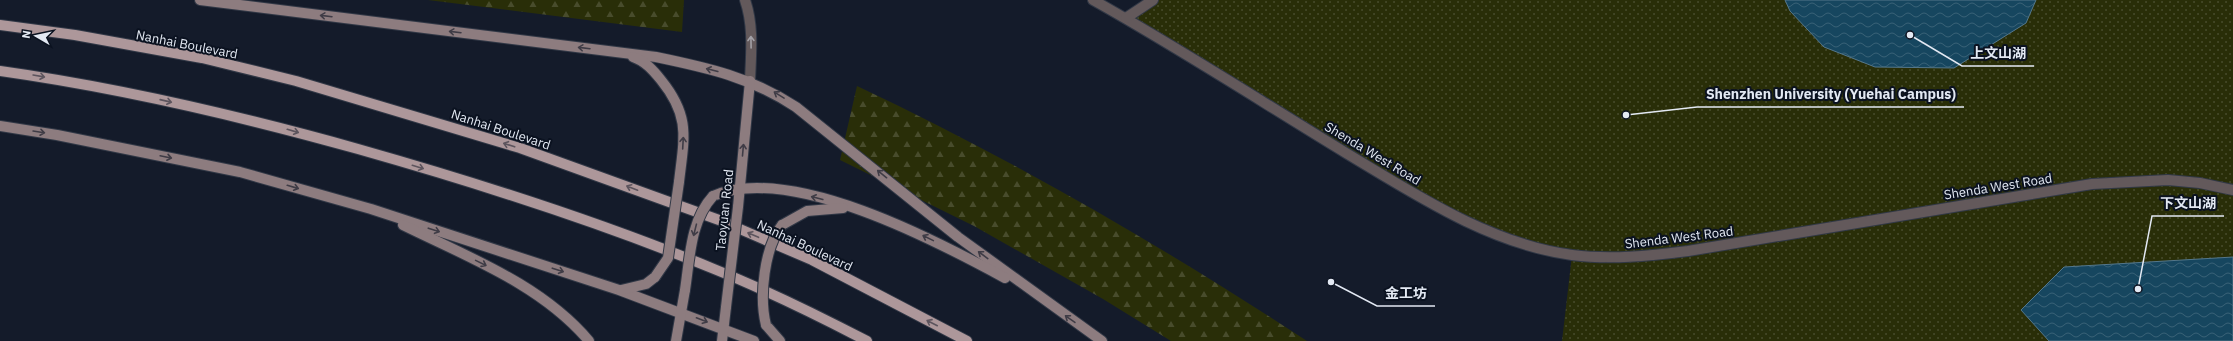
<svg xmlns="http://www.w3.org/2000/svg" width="2233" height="341" font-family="'IBM Plex Sans','Noto Sans SC',sans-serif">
  <defs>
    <pattern id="grass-dots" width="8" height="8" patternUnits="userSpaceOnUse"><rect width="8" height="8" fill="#292e08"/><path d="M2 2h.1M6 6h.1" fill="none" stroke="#484c2c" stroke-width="1.8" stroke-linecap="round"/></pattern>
    <pattern id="forest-firs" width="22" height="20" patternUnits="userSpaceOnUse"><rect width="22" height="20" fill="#292e08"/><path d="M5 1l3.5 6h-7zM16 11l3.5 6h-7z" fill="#484c2c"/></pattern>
    <pattern id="water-waves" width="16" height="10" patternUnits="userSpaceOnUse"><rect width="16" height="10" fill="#16465f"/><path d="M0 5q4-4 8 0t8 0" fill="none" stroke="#386176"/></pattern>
  </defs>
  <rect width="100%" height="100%" fill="#141b2a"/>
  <path fill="url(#grass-dots)" d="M1153,0H2233V341H1562L1572,255L1467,222L1126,18Z"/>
  <g fill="url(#forest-firs)">
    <path d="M428,0H684L682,32Z"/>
    <path d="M857,86C1014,160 1162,246 1307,341H1171L1103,299L974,226L840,160Z"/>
  </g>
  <g fill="url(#water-waves)" stroke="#54778b">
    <path d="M1785,0H2036L2026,23L1954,68L1875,67L1824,47L1790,11Z"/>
    <path d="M2233,257V341H2049L2021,310L2064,267Z"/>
  </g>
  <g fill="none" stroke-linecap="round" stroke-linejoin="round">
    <g stroke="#313846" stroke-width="12">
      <g id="street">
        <path d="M745,0C754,26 751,54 750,81"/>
        <path d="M1093,0C1179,48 1262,102 1346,153C1416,195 1490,244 1572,255C1610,260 1649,256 1688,251L2092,184L2168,180L2200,183L2233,190"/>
        <path d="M1126,18L1153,0"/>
      </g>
    </g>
    <g stroke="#313846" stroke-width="12">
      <g id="secondary">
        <path d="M200,0L656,57C709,68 750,77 796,107L958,237L1102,341"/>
        <path d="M633,57C645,61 653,70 661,80C691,117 684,138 679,182"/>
        <path d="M0,126L57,135L240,172L371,209L619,290L754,341"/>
        <path d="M713,196C790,163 937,241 1005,278"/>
        <path d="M738,207L750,81"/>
        <path d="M403,225C468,257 542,285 589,341"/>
        <path d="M782,225L807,211L843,208"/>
        <path d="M621,290L646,284L655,277"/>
        <path d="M766,325L780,341"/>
        <path d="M676,341L685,290"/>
        <path d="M722,341L726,307"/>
      </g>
    </g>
    <g stroke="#313846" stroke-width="12">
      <g id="primary">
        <path d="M0,25L75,35L202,58L296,81L520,148L719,220L812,260L967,341"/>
        <path d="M0,71C121,88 240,116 358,149C478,183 598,221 714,269C766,290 817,315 867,341"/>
      </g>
    </g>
    <use href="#street" stroke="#63595b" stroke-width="10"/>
    <use href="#secondary" stroke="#8d7c7f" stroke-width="10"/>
    <use href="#primary" stroke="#ad979a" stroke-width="10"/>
    <g stroke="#313846" stroke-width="12" stroke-linecap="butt">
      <g id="secondary-bridge">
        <path d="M655,277L668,258L679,182"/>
        <path d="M685,290C690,258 690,221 713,196"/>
        <path d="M726,307L738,207"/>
        <path d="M766,325C759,297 764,248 782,225"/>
      </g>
    </g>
    <use href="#secondary-bridge" stroke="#8d7c7f" stroke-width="10"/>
  </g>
  <defs><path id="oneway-shaft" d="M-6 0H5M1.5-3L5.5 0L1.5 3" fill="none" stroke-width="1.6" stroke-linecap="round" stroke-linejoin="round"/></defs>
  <g stroke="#3f3c46">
    <use href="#oneway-shaft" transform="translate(326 16) rotate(-173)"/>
    <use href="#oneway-shaft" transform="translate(455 32) rotate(-173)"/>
    <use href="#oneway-shaft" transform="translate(584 48) rotate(-173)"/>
    <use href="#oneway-shaft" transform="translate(712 70) rotate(-166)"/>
    <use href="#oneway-shaft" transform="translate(779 95) rotate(-148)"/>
    <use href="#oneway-shaft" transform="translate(39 132) rotate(9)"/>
    <use href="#oneway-shaft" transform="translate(683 143) rotate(-87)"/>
    <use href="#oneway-shaft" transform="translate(743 150) rotate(-85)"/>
    <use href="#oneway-shaft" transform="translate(166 157) rotate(12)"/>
    <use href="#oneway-shaft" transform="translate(882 174) rotate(-141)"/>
    <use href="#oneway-shaft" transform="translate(293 187) rotate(16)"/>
    <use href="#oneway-shaft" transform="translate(817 198) rotate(-166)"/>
    <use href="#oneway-shaft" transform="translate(434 230) rotate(18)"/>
    <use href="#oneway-shaft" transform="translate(695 230) rotate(104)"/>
    <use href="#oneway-shaft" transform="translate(928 238) rotate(-154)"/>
    <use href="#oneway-shaft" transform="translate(983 255) rotate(-143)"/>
    <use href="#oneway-shaft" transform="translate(481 263) rotate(26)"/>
    <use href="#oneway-shaft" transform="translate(558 270) rotate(18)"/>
    <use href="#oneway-shaft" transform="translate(1070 319) rotate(-145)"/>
    <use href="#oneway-shaft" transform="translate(702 320) rotate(21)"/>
  </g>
  <use stroke="#a3a1a7" href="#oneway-shaft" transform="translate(751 42) rotate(-91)"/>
  <g stroke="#5c545d">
    <use href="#oneway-shaft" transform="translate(39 76) rotate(10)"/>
    <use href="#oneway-shaft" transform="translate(166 101) rotate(13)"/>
    <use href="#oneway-shaft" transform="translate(293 131) rotate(16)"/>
    <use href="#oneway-shaft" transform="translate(509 145) rotate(-162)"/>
    <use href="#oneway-shaft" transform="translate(418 167) rotate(17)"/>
    <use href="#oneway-shaft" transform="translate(632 188) rotate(-159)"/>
    <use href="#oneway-shaft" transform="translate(753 235) rotate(-157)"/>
    <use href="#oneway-shaft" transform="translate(932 323) rotate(-153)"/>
  </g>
  <g text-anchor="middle" stroke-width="4" stroke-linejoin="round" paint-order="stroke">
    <g font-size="13" fill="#e3e9f3" stroke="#0b1220">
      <text transform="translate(187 44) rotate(11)" y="5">Nanhai Boulevard</text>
      <text transform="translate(501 129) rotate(18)" y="5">Nanhai Boulevard</text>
      <text transform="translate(1373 153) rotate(31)" y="5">Shenda West Road</text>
      <text transform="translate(1998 186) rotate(-9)" y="5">Shenda West Road</text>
      <text transform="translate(724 210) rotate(-84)" y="5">Taoyuan Road</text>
      <text transform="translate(1679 237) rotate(-7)" y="5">Shenda West Road</text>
      <text transform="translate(805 245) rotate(25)" y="5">Nanhai Boulevard</text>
    </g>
  </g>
  <path fill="none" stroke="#e3e9f3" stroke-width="1.5" d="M1910 35L1962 66H2034M1626 115L1697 107H1964M2138 289L2152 216H2224M1331 282L1377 306H1435"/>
  <g fill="#e3e9f3" stroke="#0b1220" stroke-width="1.5">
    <circle cx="1910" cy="35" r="4"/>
    <circle cx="1626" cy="115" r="4"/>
    <circle cx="2138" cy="289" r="4"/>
    <circle cx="1331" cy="282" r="4"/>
  </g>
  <g font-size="14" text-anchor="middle" font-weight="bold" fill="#e3e9f3" stroke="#0b1220" stroke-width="4" stroke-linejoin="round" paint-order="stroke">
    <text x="1998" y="58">上文山湖</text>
    <text x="1831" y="99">Shenzhen University (Yuehai Campus)</text>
    <text x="2188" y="208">下文山湖</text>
    <text x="1406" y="298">金工坊</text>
  </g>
  <g transform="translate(36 36) rotate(279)" stroke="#0b1220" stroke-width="3" paint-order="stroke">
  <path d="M0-3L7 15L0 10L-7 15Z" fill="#e3e9f3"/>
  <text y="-6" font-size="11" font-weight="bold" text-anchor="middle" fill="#e3e9f3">N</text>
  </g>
</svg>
